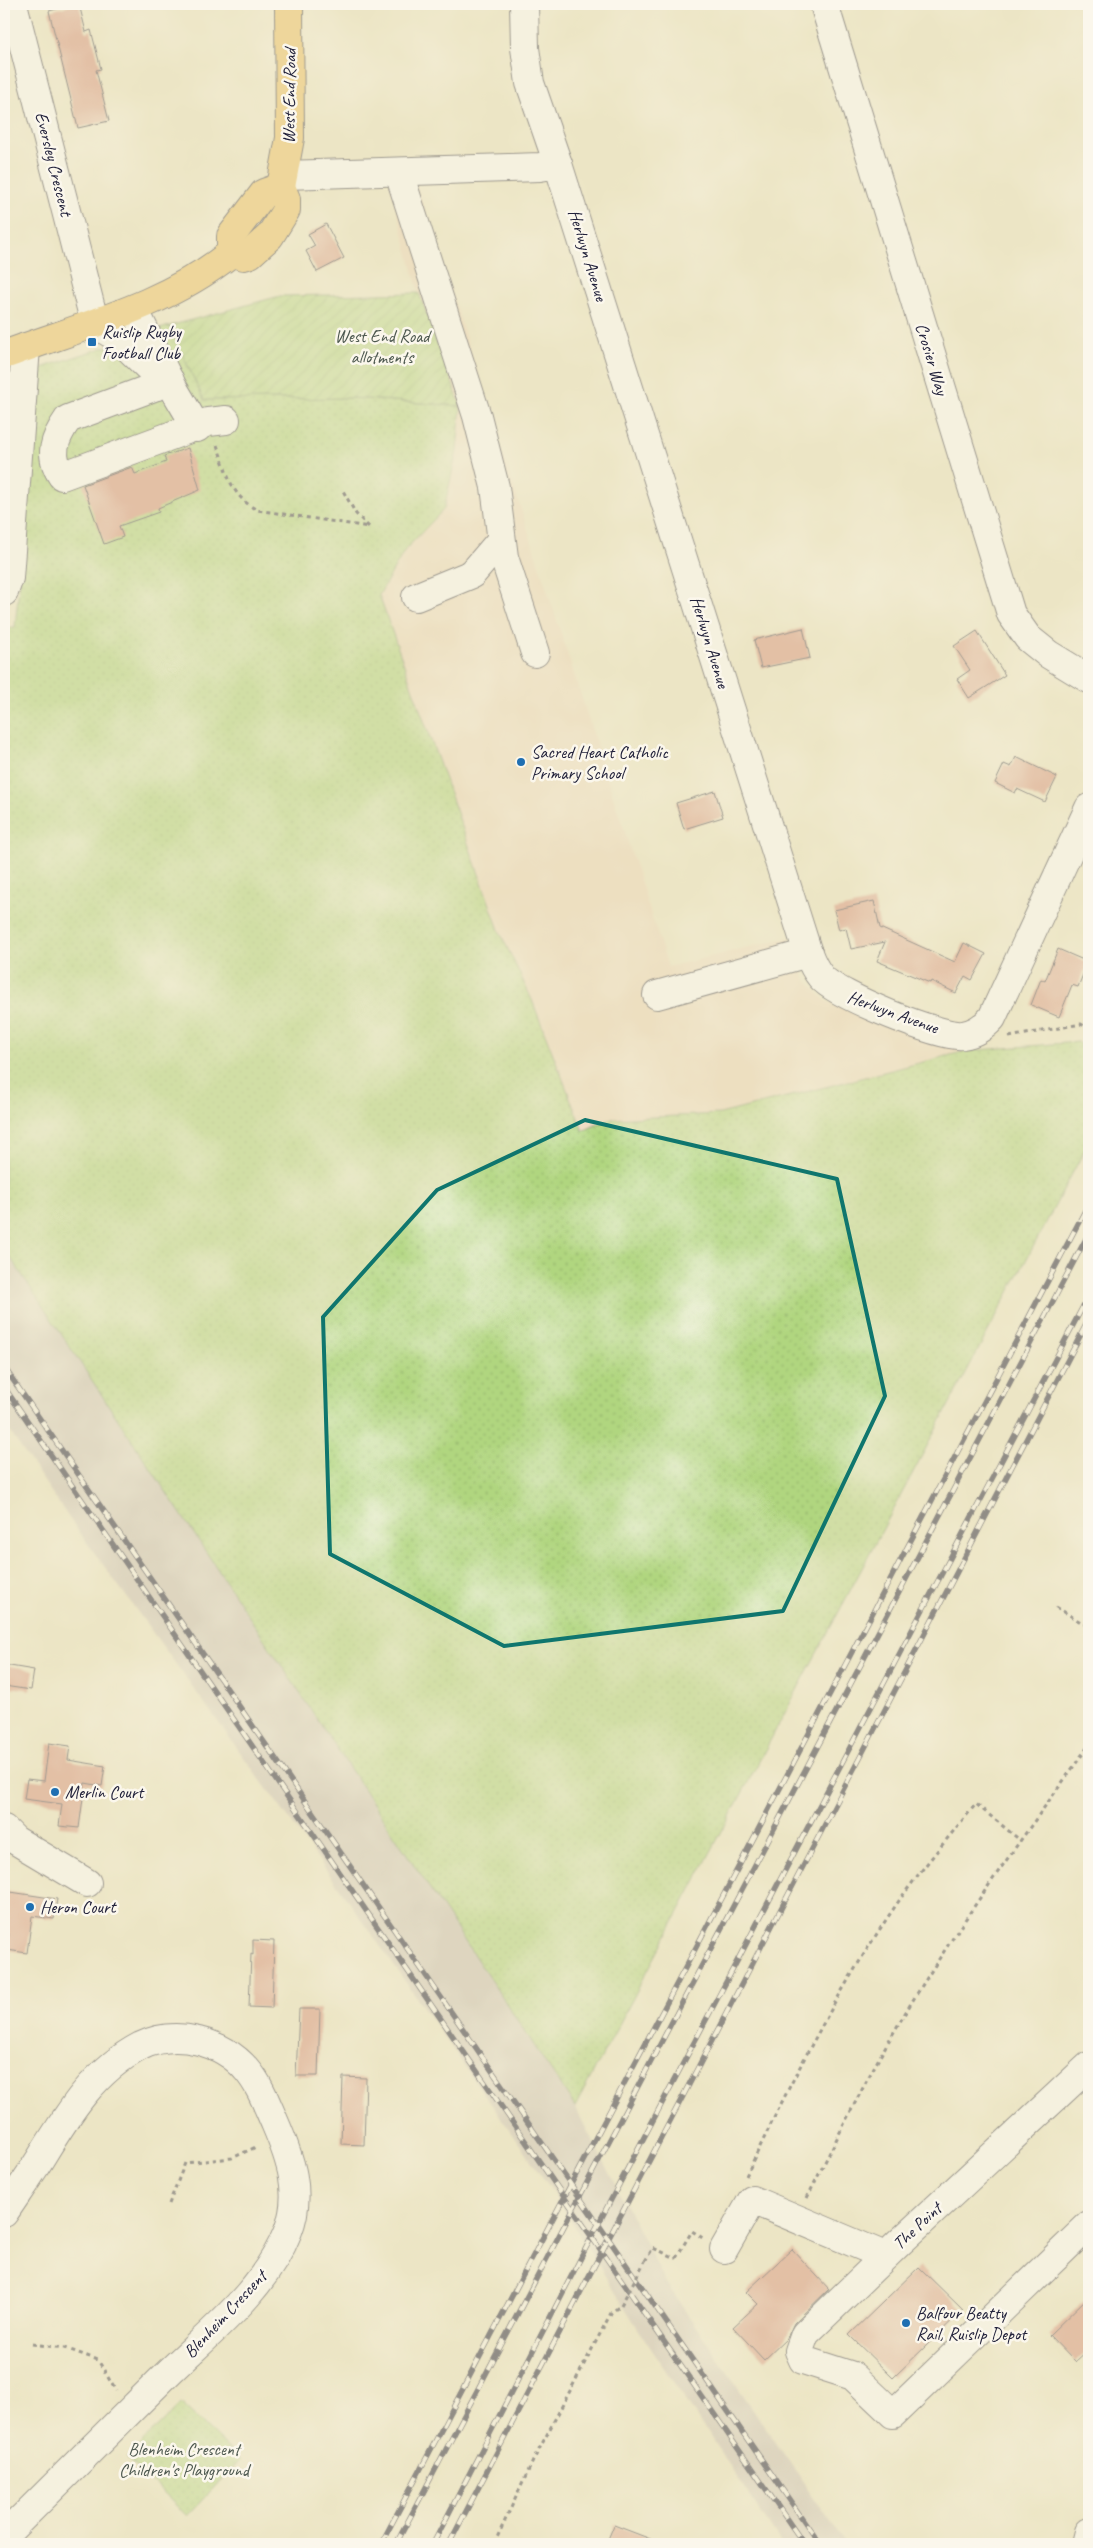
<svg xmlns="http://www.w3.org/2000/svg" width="1093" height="2548" font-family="Caveat,sans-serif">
  <defs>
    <pattern id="grass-dots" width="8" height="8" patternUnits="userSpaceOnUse" patternTransform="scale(1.25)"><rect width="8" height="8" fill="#b0d67f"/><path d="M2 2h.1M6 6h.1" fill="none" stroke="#97b76f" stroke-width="1.8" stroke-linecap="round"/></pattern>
    <pattern id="garden-furrows" width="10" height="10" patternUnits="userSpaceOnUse" patternTransform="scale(1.25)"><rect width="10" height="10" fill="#b0d67f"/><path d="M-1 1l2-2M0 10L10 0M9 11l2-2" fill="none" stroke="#97b76f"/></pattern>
  </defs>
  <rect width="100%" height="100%" fill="#fbf7ec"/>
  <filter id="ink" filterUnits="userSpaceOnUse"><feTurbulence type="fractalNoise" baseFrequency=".02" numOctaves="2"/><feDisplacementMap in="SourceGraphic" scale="10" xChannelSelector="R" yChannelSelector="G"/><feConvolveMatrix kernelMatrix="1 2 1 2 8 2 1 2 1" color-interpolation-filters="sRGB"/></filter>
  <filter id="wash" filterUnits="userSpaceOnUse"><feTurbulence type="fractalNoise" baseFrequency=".0096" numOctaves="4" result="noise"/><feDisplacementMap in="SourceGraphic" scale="20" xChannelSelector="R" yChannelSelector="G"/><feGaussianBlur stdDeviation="1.12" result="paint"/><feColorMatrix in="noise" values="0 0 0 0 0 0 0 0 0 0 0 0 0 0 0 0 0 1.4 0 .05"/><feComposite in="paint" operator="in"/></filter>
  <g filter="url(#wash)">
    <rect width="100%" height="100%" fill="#ece5c5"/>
    <path fill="#edd7bb" d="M390,185H417L668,967L789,937L806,980L826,1001L966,1051L720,1114L609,1119L583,1131L532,1000L499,930L379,595L405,550L444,509L461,406L419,293Z"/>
    <path fill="#ccc2b9" d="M4,1248L575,2107L666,2283L846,2544H782L642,2335L549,2186L338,1886L69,1518L4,1423Z"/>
    <g fill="url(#grass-dots)" stroke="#697c5d">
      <path d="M169,326L204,400L352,398L461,406L457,451L444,509L405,550L379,595L499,930L532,1000L583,1131L609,1119L720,1114L966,1051L1078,1042L1089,1060V1142L575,2107L4,1248V630L15,627L41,368Z"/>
      <path d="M181,2403L240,2460L187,2516L127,2458Z"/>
    </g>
    <path fill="url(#garden-furrows)" stroke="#697c5d" d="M419,293L461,406L352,398L204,400L169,326L280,296Z"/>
    <g id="blocks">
      <g fill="#d7927f">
        <path d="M75,4H79L86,32L91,30L101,69L96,70L109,121L78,128L49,11Z"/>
        <path d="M326,224L344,258L317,272L306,251L315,246L308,234Z"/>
        <path d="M188,448L200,490L158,508L159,512L119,526L123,537L104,544L83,485L132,467L135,474L166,462L164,456Z"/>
        <path d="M803,628L810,658L761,668L754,640Z"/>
        <path d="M977,631L1005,675L969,698L957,679L970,670L954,646Z"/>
        <path d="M1016,757L1057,777L1045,802L1017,789L1015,793L995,783L1004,764L1011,767Z"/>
        <path d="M715,791L723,817L684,829L676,803Z"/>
        <path d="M874,901L880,928L955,962L964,943L986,954L972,980L965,976L956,993L931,981L930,983L877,961L885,942L851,949L846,928L839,930L834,910Z"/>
        <path d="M1058,949L1088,962L1078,987L1072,985L1059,1017L1031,1005L1041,979L1045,981Z"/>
        <path d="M4,1665L34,1670L31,1690L4,1686Z"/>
        <path d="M49,1743L70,1746L68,1760L105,1766L102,1786L85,1783L79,1828L59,1826L62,1804L24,1799L27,1779L44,1781Z"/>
        <path d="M4,1891L57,1899L54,1919L32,1916L27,1953L7,1950L9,1934L4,1933Z"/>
        <path d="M253,1940L274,1941L272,2008L249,2007L251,1954L253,1955Z"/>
        <path d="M299,2009H320L318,2076H296Z"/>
        <path d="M343,2077L366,2078L364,2145L341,2144Z"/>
        <path d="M792,2249L829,2289L794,2323L787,2338L764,2360L733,2327L758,2304L746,2292Z"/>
        <path d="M919,2267L963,2310L893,2378L849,2335Z"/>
        <path d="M1089,2296V2349L1075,2362L1049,2335Z"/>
        <path d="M614,2525L661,2543V2544H606Z"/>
      </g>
    </g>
  </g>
  <g filter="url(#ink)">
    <use href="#blocks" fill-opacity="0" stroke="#403f50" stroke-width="1"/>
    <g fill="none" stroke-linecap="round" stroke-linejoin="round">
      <g stroke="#403f50" stroke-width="30">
        <g id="minor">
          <path d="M13,4L95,324L118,338L152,371L157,386"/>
          <path d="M524,4L525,48L530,83L558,164"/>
          <path d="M824,4L1011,614L1028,638L1048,654L1089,679"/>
          <path d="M399,173L477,416L495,487L504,557L535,653"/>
          <path d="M285,175L540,167L558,164L808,953C811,961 816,971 821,977C836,995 940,1038 963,1035C976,1033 984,1027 992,1018L1089,808"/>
          <path d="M134,309L171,384L197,428"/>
          <path d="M170,381L68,419C54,439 48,455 62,476L208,422L226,420"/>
          <path d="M4,592L9,578L26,347"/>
          <path d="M416,597L472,574L501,540"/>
          <path d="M657,995L808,953"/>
          <path d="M4,1829L15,1840L87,1883"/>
          <path d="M1089,2066L898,2244L805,2334L799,2351L803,2360L853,2376L893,2414L1089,2225"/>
          <path d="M4,2213C16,2195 28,2178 40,2159C67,2115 93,2071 141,2046C176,2029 222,2041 247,2070C260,2085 267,2105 275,2123C290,2158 303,2193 288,2231C265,2290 210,2332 166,2375C112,2429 58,2482 4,2536"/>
          <path d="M724,2249L752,2200L885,2256"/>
          <path d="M1086,2544L1089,2532"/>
        </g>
      </g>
      <g stroke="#403f50" stroke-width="30">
        <g id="major">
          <path d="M231,253L244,256L250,254L270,236L286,210V199L281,187L290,138L289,4"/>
          <path d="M231,253V236L264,193L281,187"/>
          <path d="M4,355C82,326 165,306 231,253"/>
        </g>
      </g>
      <g stroke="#403f50" stroke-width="3" stroke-dasharray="4 4" stroke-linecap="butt">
        <path d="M217,445C228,474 229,494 257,510L369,527L356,514L342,489"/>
        <path d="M1009,1037L1081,1024L1089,1029"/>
        <path d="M1056,1607L1089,1627"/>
        <path d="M746,2176C789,2085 835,1995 892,1911C917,1874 947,1839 976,1804L1021,1841"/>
        <path d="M807,2198C834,2144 861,2089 891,2037C950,1935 1021,1840 1089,1745"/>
        <path d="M169,2204L185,2163L232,2158L258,2146"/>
        <path d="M645,2261L653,2248L676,2258L692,2231L704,2239"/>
        <path d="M32,2344L65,2348L98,2360L116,2391"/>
        <path d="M494,2544L533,2461L611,2313L621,2305"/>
      </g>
      <use href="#minor" stroke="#fff" stroke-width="28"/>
      <use href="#major" stroke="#efc469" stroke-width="28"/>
      <g stroke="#22223b" stroke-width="5.5">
        <g id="rail">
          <path d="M4,1367L820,2544"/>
          <path d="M4,1387L804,2544"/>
          <path d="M381,2544L1089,1203"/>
          <path d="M396,2544L1089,1233"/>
          <path d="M433,2544L604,2213L1089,1295"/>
          <path d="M449,2544L1089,1319"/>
        </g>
      </g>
      <use href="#rail" stroke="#fbf7ec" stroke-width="4" stroke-dasharray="11" stroke-linecap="butt"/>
      <path stroke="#403f50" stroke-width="3" stroke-dasharray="4 4" stroke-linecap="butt" d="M621,2305L645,2261"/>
    </g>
  </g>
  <path d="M0 0H1093V2548H0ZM585,1120L837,1179L885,1396L783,1611L504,1646L330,1554L323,1317L437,1190Z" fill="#ece5c5" fill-opacity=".55" fill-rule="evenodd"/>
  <path fill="none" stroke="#0f766e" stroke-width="4" stroke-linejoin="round" d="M585,1120L837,1179L885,1396L783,1611L504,1646L330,1554L323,1317L437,1190Z"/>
  <g fill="#1f6fb2" stroke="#fbf7ec" stroke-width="2">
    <rect x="87" y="337" width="10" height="10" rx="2.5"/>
    <circle cx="521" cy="762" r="5"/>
    <circle cx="55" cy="1792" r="5"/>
    <circle cx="30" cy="1907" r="5"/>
    <circle cx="906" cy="2323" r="5"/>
  </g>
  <g text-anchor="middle" stroke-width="5" stroke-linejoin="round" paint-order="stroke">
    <g font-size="18" fill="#22223b" stroke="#fbf7ec">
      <text transform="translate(289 96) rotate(-89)" y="6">West End Road</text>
      <text transform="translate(54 164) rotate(76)" y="6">Eversley Crescent</text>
      <text transform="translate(588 255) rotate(73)" y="6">Herlwyn Avenue</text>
      <text transform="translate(932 359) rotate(73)" y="6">Crosier Way</text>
      <text transform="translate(710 642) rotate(73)" y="6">Herlwyn Avenue</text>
      <text transform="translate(893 1012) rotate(20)" y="6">Herlwyn Avenue</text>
      <text transform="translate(917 2226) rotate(-43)" y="6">The Point</text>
      <text transform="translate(225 2314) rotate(-47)" y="6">Blenheim Crescent</text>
    </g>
    <g font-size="18" fill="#22223b" stroke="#fbf7ec" text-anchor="start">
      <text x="102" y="338">Ruislip Rugby<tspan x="102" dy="21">Football Club</tspan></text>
      <text x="531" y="758">Sacred Heart Catholic<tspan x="531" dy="21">Primary School</tspan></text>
      <text x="65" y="1798">Merlin Court</text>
      <text x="40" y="1913">Heron Court</text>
      <text x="916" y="2319">Balfour Beatty<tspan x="916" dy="21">Rail, Ruislip Depot</tspan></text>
    </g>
    <g font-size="18" fill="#4d584f" stroke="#fbf7ec">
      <text x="382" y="342">West End Road<tspan x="382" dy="21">allotments</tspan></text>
      <text x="184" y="2455">Blenheim Crescent<tspan x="184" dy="21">Children's Playground</tspan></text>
    </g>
  </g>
  <rect width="1093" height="2548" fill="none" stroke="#fbf7ec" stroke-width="20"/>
</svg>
